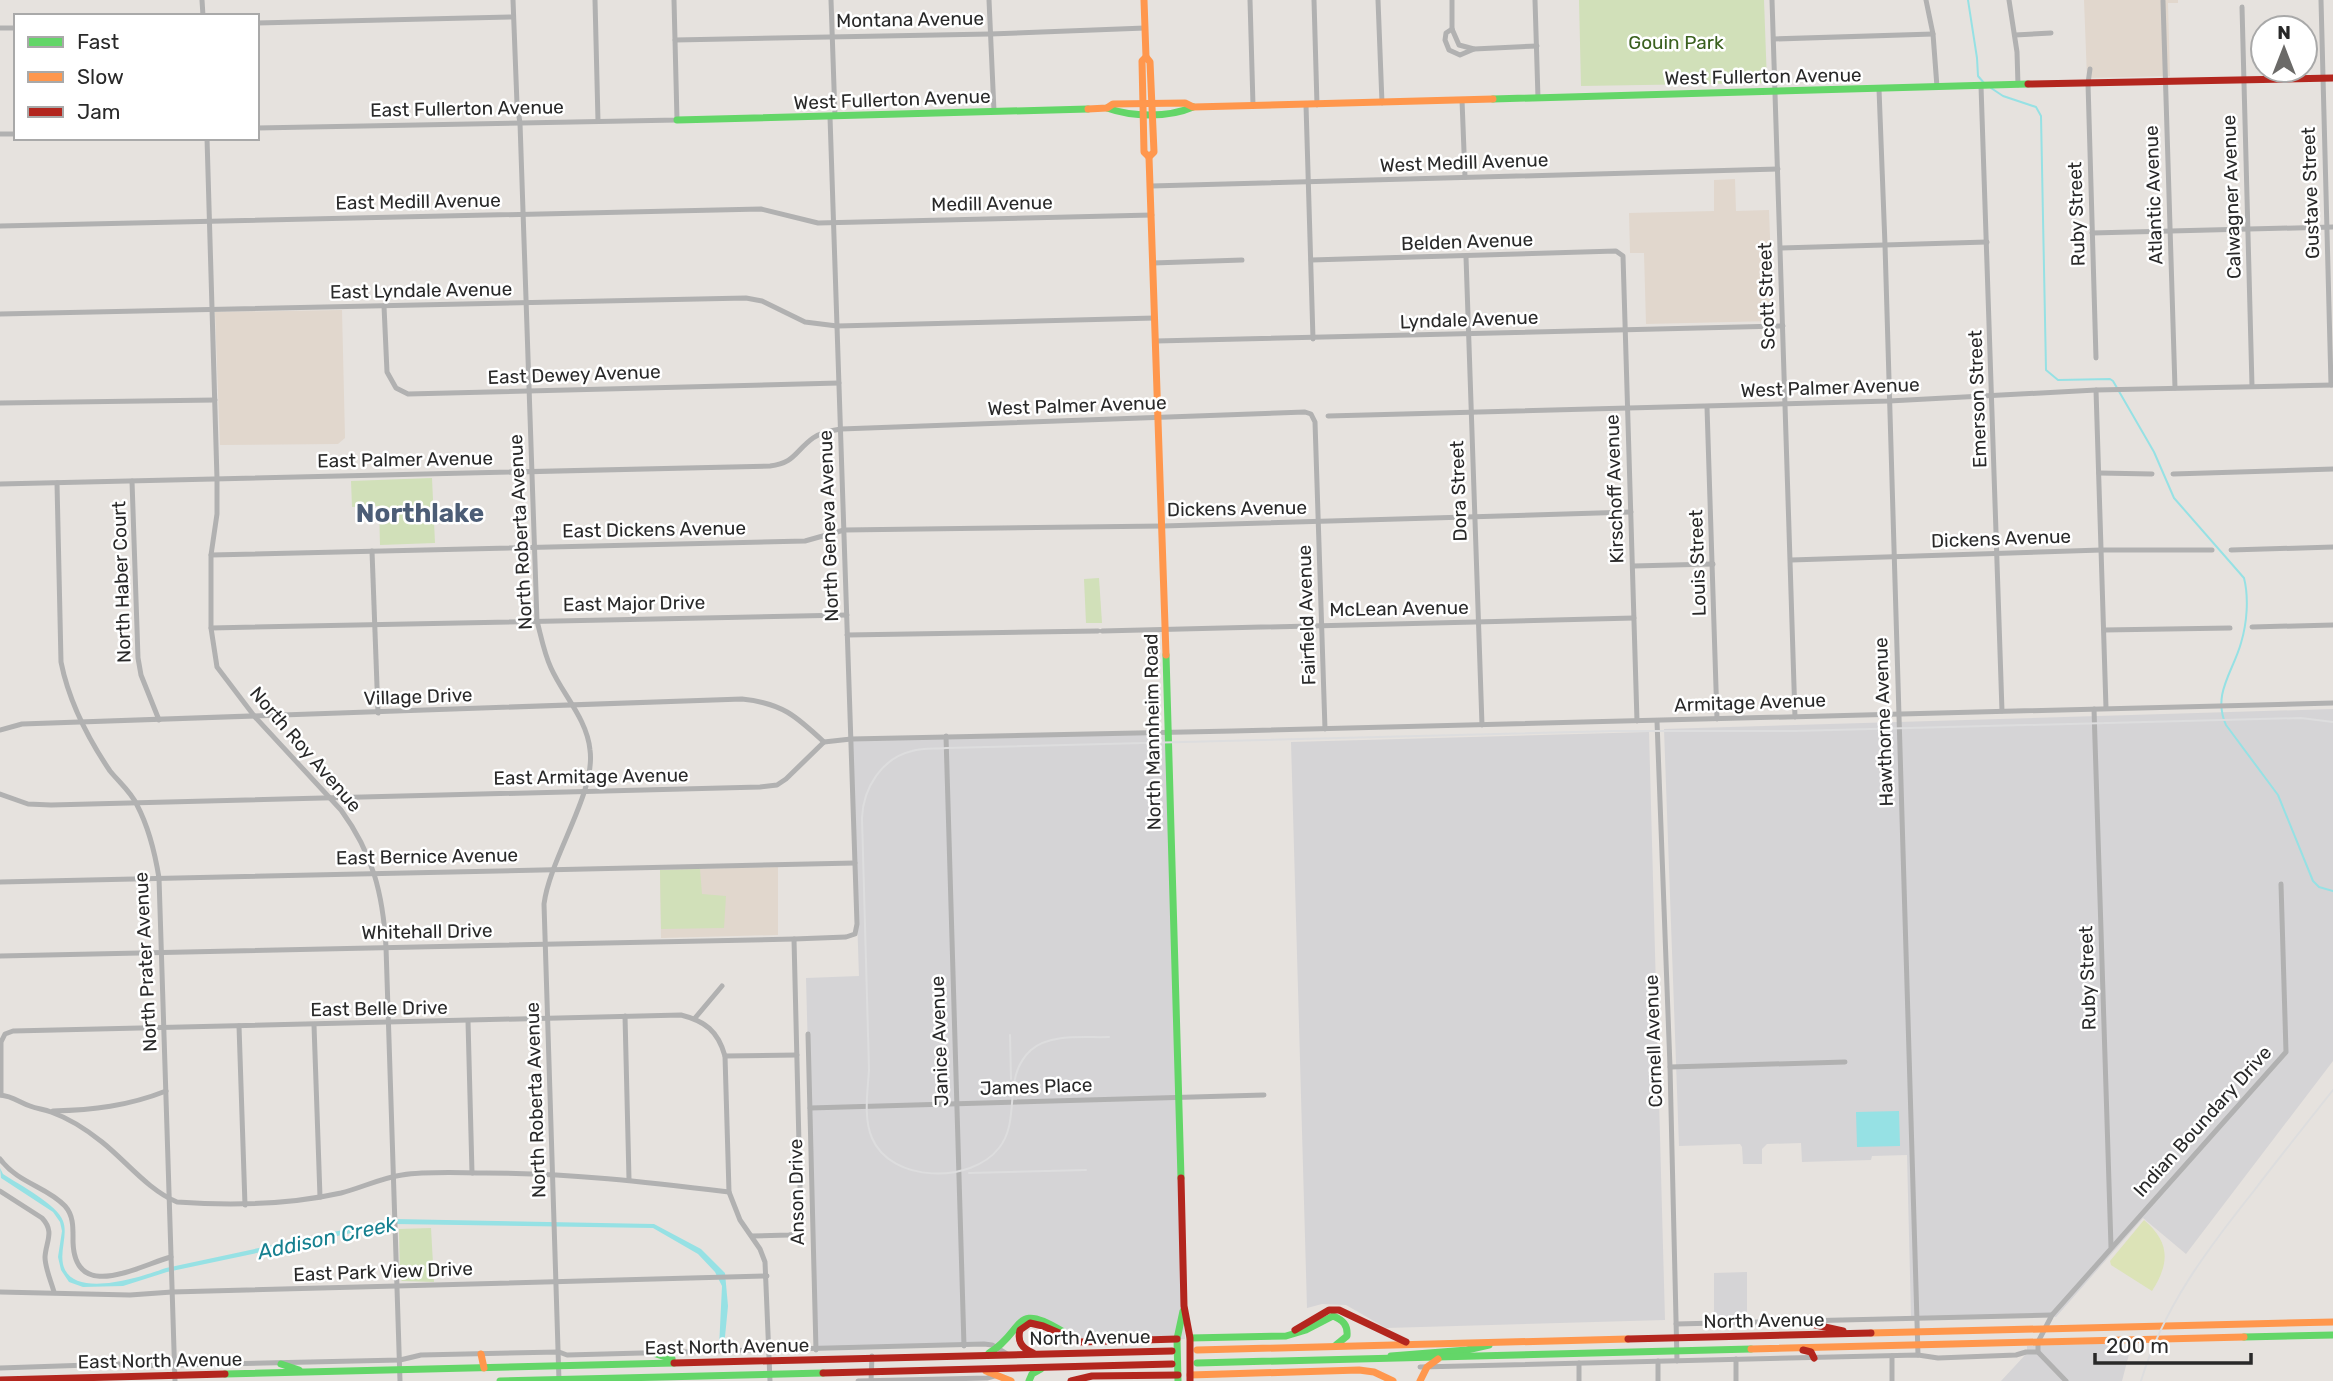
<svg xmlns="http://www.w3.org/2000/svg" width="2333" height="1381" font-family="Rubik,sans-serif">
  <rect width="100%" height="100%" fill="#e6e2de"/>
  <g fill="#d5d4d6">
    <path d="M2333,709V1061L2186,1254L2143,1218L2056,1317L1911,1316L1907,1155L1872,1156L1871,1160L1802,1162L1801,1143L1767,1144L1762,1149V1164H1743L1742,1147L1740,1144L1679,1146L1664,729Z"/>
    <path d="M1649,732L1665,1320L1386,1328L1346,1305L1322,1304L1307,1308L1291,742Z"/>
    <path d="M1167,733L1185,1339L1091,1341L1071,1336L1031,1318L1002,1347L992,1345L816,1350L806,978L859,976L851,739Z"/>
    <path d="M1747,1272V1320L1714,1321V1273Z"/>
    <path d="M2132,1343L2122,1381H2001L2027,1353V1346Z"/>
  </g>
  <g fill="#e1d7cd">
    <path d="M2084,0H2178V3H2168L2170,76L2087,78Z"/>
    <path d="M1735,179L1736,211L1769,210L1773,321L1646,324L1644,253H1630L1629,213L1714,211V180Z"/>
    <path d="M342,310L345,438L338,444L220,445L215,312Z"/>
    <path d="M778,867V935L661,938L660,870Z"/>
  </g>
  <g fill="#d1e0b9">
    <path d="M1579,0H1764L1767,83L1581,86Z"/>
    <path d="M432,478L435,543L380,545L379,506L352,507L351,481Z"/>
    <path d="M1099,578L1102,623H1086L1084,579Z"/>
    <path d="M700,869L702,894L726,896L724,928L661,929L660,870Z"/>
    <path d="M431,1228L434,1282L402,1281L400,1279L399,1229Z"/>
  </g>
  <path fill="#dce3b7" d="M2144,1220C2170,1242 2170,1263 2152,1291L2111,1265L2110,1261Z"/>
  <g fill="#96e1e4">
    <path d="M1899,1111L1900,1146L1857,1147L1856,1112Z"/>
    <path d="M0,1168L3,1174C18,1184 58,1205 63,1221C68,1234 60,1250 63,1264C71,1301 144,1276 166,1268L394,1219L654,1224L701,1249L725,1273L728,1306L724,1347L719,1348L722,1286L715,1272L698,1254L653,1228L394,1224L167,1272L123,1286L83,1287L69,1282L61,1270L58,1257L62,1231L60,1222L53,1212L1,1178Z"/>
  </g>
  <g fill="none" stroke-linecap="round" stroke-linejoin="round">
    <g stroke="#96e1e4" stroke-width="2">
      <path d="M1968,0L1977,58L1978,76L1984,83"/>
      <path d="M1991,88L2003,96L2036,107L2041,116L2046,370L2058,380L2110,379L2113,381L2154,452L2174,498L2244,578C2249,598 2247,623 2241,643C2233,672 2212,694 2226,725L2278,795L2313,881L2319,887L2333,891"/>
    </g>
    <g stroke="#b1b1b1" stroke-width="5">
      <path d="M202,0L203,16"/>
      <path d="M513,0L517,104L520,123L537,621C541,636 544,653 551,668C563,695 587,719 590,750C596,793 550,857 544,904L559,1381"/>
      <path d="M595,0L598,121"/>
      <path d="M831,0L835,116"/>
      <path d="M989,0L994,111"/>
      <path d="M1250,0L1253,105"/>
      <path d="M1314,0L1317,105"/>
      <path d="M1378,0L1382,103"/>
      <path d="M1452,0V29L1459,45L1474,49L1537,46"/>
      <path d="M1535,0L1538,98"/>
      <path d="M1772,0L1795,717"/>
      <path d="M1926,0L1933,34L1937,87"/>
      <path d="M2009,0L2017,52L2018,85"/>
      <path d="M2321,0L2331,385"/>
      <path d="M2163,1L2175,388"/>
      <path d="M2242,7L2252,386"/>
      <path d="M257,23L513,17"/>
      <path d="M0,28H16"/>
      <path d="M1452,29L1446,33L1445,40L1449,50L1460,55L1474,49"/>
      <path d="M2015,35L2051,33"/>
      <path d="M1774,39L1933,34"/>
      <path d="M675,40L990,34L1145,28"/>
      <path d="M2090,69L2088,83L2096,358"/>
      <path d="M1981,86L2002,711"/>
      <path d="M1879,89L1885,245L1918,1355"/>
      <path d="M1462,100L1465,177"/>
      <path d="M1306,105L1313,339"/>
      <path d="M257,128L677,120L674,0"/>
      <path d="M0,134H16"/>
      <path d="M207,138L217,479V514L211,555V628L217,667L255,717L341,810C373,854 383,894 386,947L400,1381"/>
      <path d="M1151,186L1778,169"/>
      <path d="M0,226L761,209L818,223L1152,215"/>
      <path d="M2092,233L2333,227"/>
      <path d="M1781,248L1987,242"/>
      <path d="M1466,257L1482,725"/>
      <path d="M1311,260L1616,251L1623,256L1637,721"/>
      <path d="M1153,263L1242,260"/>
      <path d="M384,306L387,372L396,388L408,394L839,383"/>
      <path d="M0,314L746,298L762,301L805,322L837,326L1155,318"/>
      <path d="M1156,341L1783,326"/>
      <path d="M2096,390L2106,708"/>
      <path d="M0,403L215,400"/>
      <path d="M1707,407L1717,719"/>
      <path d="M1328,416L1889,401L2096,390L2333,385"/>
      <path d="M2099,473L2152,474"/>
      <path d="M2173,474L2333,469"/>
      <path d="M132,481L138,658L141,675L159,720"/>
      <path d="M57,483L61,662C69,702 87,737 110,771C119,782 131,792 137,805C149,828 155,853 159,878L175,1381"/>
      <path d="M0,484L770,466C795,463 795,451 813,438C822,432 830,431 841,429L1305,412L1311,414L1315,422L1325,729"/>
      <path d="M2231,550L2333,547"/>
      <path d="M372,551L378,713"/>
      <path d="M211,555L805,541L844,530L1163,526L1631,512"/>
      <path d="M1791,560L2101,550H2212"/>
      <path d="M1633,566L1713,564"/>
      <path d="M2252,627L2333,625"/>
      <path d="M211,628L847,615"/>
      <path d="M2104,630L2230,628"/>
      <path d="M1102,631L1634,618"/>
      <path d="M847,635L1098,631"/>
      <path d="M2094,709L2111,1247"/>
      <path d="M1657,721L1670,1067L1677,1361"/>
      <path d="M0,730L22,724L742,699C782,703 796,716 824,742"/>
      <path d="M946,736L964,1346"/>
      <path d="M0,794L28,804L51,805L760,787L777,785L786,779L824,742L851,739L1233,731L2333,703"/>
      <path d="M0,882L855,863"/>
      <path d="M0,956L794,939L846,937L855,934L857,924L830,117"/>
      <path d="M625,1016L629,1179"/>
      <path d="M695,1018L722,986"/>
      <path d="M468,1021L472,1173"/>
      <path d="M314,1025L320,1197"/>
      <path d="M239,1026L245,1205"/>
      <path d="M808,1034L816,1350"/>
      <path d="M725,1056L729,1192L740,1220L760,1249L765,1262L770,1381"/>
      <path d="M1670,1067L1845,1062"/>
      <path d="M0,1095C12,1096 19,1102 30,1106C37,1109 44,1109 51,1112C68,1118 87,1130 102,1142C126,1161 148,1190 177,1202C232,1206 287,1205 341,1193C361,1188 381,1178 402,1175C429,1171 459,1173 486,1173C569,1173 647,1182 729,1192"/>
      <path d="M1,1095V1042L5,1034L13,1031L681,1015C705,1021 718,1031 725,1056L797,1055"/>
      <path d="M810,1108L1264,1095"/>
      <path d="M53,1111C93,1110 128,1106 166,1091"/>
      <path d="M0,1159C19,1184 46,1186 65,1206C74,1216 73,1229 73,1242C75,1303 138,1266 171,1257"/>
      <path d="M0,1191L42,1218C55,1232 46,1241 45,1257C45,1268 51,1281 54,1292"/>
      <path d="M752,1236L789,1235L795,1234L801,1227L794,939"/>
      <path d="M0,1292L130,1295L172,1292L767,1276"/>
      <path d="M1676,1324L2052,1315"/>
      <path d="M1736,1359V1381"/>
      <path d="M1658,1361V1381"/>
      <path d="M1579,1363V1381"/>
      <path d="M1420,1367L1918,1355L1938,1358L2016,1355L2026,1352H2038"/>
      <path d="M0,1368L119,1364L130,1366L400,1360L421,1355L559,1352L567,1355L984,1344L992,1345L1007,1354"/>
      <path d="M858,1381L987,1378L998,1375"/>
      <path d="M871,1381L872,1356"/>
      <path d="M1892,1381V1356"/>
      <path d="M2066,1381L2038,1352V1342L2052,1315L2286,1052L2281,884"/>
    </g>
    <g stroke="#63d668" stroke-width="7">
      <path d="M1493,99L2028,84"/>
      <path d="M1107,108C1132,117 1168,118 1193,107"/>
      <path d="M677,120L1088,109"/>
      <path d="M1166,655L1181,1178"/>
      <path d="M2244,1337L2333,1335"/>
      <path d="M1190,1338L1286,1336L1306,1330L1333,1316C1343,1320 1348,1325 1347,1336L1336,1345"/>
      <path d="M989,1353C1025,1332 1012,1300 1062,1331"/>
      <path d="M656,1354L672,1359"/>
      <path d="M1391,1356L1467,1350L1489,1345"/>
      <path d="M1197,1363L1751,1349"/>
      <path d="M281,1364L299,1370"/>
      <path d="M225,1374L674,1363"/>
      <path d="M500,1381L823,1373"/>
      <path d="M1029,1381L1032,1374L1041,1369"/>
      <path d="M1178,1381L1177,1339L1183,1311"/>
    </g>
    <g stroke="#ff974d" stroke-width="7">
      <path d="M1144,0L1146,57L1142,61L1144,152L1149,157"/>
      <path d="M1146,57L1150,62L1154,152L1149,157L1166,655"/>
      <path d="M1088,109L1107,108L1113,104L1185,103L1193,107L1493,99"/>
      <path d="M1871,1333L2333,1322"/>
      <path d="M1751,1349L2244,1337"/>
      <path d="M1197,1350L1628,1339"/>
      <path d="M481,1354L484,1368"/>
      <path d="M986,1371L1011,1381"/>
      <path d="M1190,1375L1359,1370L1374,1372L1393,1381"/>
      <path d="M1420,1381L1427,1367L1438,1359"/>
    </g>
    <g stroke="#b3261e" stroke-width="7">
      <path d="M2028,84L2333,78"/>
      <path d="M1181,1178L1184,1306L1190,1338V1381"/>
      <path d="M1802,1322L1843,1331"/>
      <path d="M1295,1330L1329,1310H1339L1406,1342"/>
      <path d="M1628,1339L1871,1333"/>
      <path d="M1803,1350L1811,1352L1814,1358"/>
      <path d="M1033,1353C1022,1348 1017,1342 1020,1330L1030,1323L1043,1326L1080,1342L1177,1339"/>
      <path d="M674,1363L1172,1351"/>
      <path d="M823,1373L1172,1364"/>
      <path d="M0,1380L225,1374"/>
      <path d="M1071,1381L1092,1376L1178,1375"/>
    </g>
    <g stroke="#ddddde" stroke-width="2">
      <path d="M1010,1035L1011,1079"/>
      <path d="M1109,1037C1085,1038 1050,1033 1031,1050C1001,1077 1022,1119 999,1148C971,1184 891,1183 872,1138C863,1117 868,1090 869,1069L862,818C863,788 882,758 912,751C923,748 935,749 946,748L1615,731H1794L2301,718L2333,722"/>
      <path d="M969,1173L1086,1170"/>
      <path d="M2141,1381C2163,1308 2206,1251 2253,1192C2279,1158 2306,1124 2333,1090"/>
    </g>
  </g>
  <g text-anchor="middle" stroke-width="5" stroke-linejoin="round" paint-order="stroke">
    <g font-size="19" fill="#292929" stroke="#fff">
      <text transform="translate(910 19) rotate(-1)" y="7">Montana Avenue</text>
      <text transform="translate(1763 76) rotate(-1)" y="7">West Fullerton Avenue</text>
      <text transform="translate(892 99) rotate(-2)" y="7">West Fullerton Avenue</text>
      <text transform="translate(467 108) rotate(-1)" y="7">East Fullerton Avenue</text>
      <text transform="translate(1464 162) rotate(-2)" y="7">West Medill Avenue</text>
      <text transform="translate(2310 193) rotate(-92)" y="7">Gustave Street</text>
      <text transform="translate(2153 195) rotate(-92)" y="7">Atlantic Avenue</text>
      <text transform="translate(2231 197) rotate(-92)" y="7">Calwagner Avenue</text>
      <text transform="translate(418 201) rotate(-1)" y="7">East Medill Avenue</text>
      <text transform="translate(992 203) rotate(-1)" y="7">Medill Avenue</text>
      <text transform="translate(2076 214) rotate(-92)" y="7">Ruby Street</text>
      <text transform="translate(1467 241) rotate(-2)" y="7">Belden Avenue</text>
      <text transform="translate(421 290) rotate(-1)" y="7">East Lyndale Avenue</text>
      <text transform="translate(1766 296) rotate(-92)" y="7">Scott Street</text>
      <text transform="translate(1469 319) rotate(-2)" y="7">Lyndale Avenue</text>
      <text transform="translate(574 374) rotate(-2)" y="7">East Dewey Avenue</text>
      <text transform="translate(1830 387) rotate(-2)" y="7">West Palmer Avenue</text>
      <text transform="translate(1977 399) rotate(-92)" y="7">Emerson Street</text>
      <text transform="translate(1077 405) rotate(-2)" y="7">West Palmer Avenue</text>
      <text transform="translate(405 459) rotate(-1)" y="7">East Palmer Avenue</text>
      <text transform="translate(1614 489) rotate(-92)" y="7">Kirschoff Avenue</text>
      <text transform="translate(1458 491) rotate(-92)" y="7">Dora Street</text>
      <text transform="translate(1237 508) rotate(-1)" y="7">Dickens Avenue</text>
      <text transform="translate(828 526) rotate(-92)" y="7">North Geneva Avenue</text>
      <text transform="translate(654 529) rotate(-1)" y="7">East Dickens Avenue</text>
      <text transform="translate(520 532) rotate(-93)" y="7">North Roberta Avenue</text>
      <text transform="translate(2001 538) rotate(-2)" y="7">Dickens Avenue</text>
      <text transform="translate(1697 563) rotate(-92)" y="7">Louis Street</text>
      <text transform="translate(121 582) rotate(-92)" y="7">North Haber Court</text>
      <text transform="translate(634 603) rotate(-1)" y="7">East Major Drive</text>
      <text transform="translate(1399 608) rotate(-1)" y="7">McLean Avenue</text>
      <text transform="translate(1306 615) rotate(-92)" y="7">Fairfield Avenue</text>
      <text transform="translate(418 696) rotate(-2)" y="7">Village Drive</text>
      <text transform="translate(1750 702) rotate(-2)" y="7">Armitage Avenue</text>
      <text transform="translate(1883 722) rotate(-92)" y="7">Hawthorne Avenue</text>
      <text transform="translate(1152 732) rotate(-91)" y="7">North Mannheim Road</text>
      <text transform="translate(306 749) rotate(49)" y="7">North Roy Avenue</text>
      <text transform="translate(591 776) rotate(-1)" y="7">East Armitage Avenue</text>
      <text transform="translate(427 856) rotate(-1)" y="7">East Bernice Avenue</text>
      <text transform="translate(427 931) rotate(-1)" y="7">Whitehall Drive</text>
      <text transform="translate(145 962) rotate(-93)" y="7">North Prater Avenue</text>
      <text transform="translate(2087 978) rotate(-92)" y="7">Ruby Street</text>
      <text transform="translate(379 1008) rotate(-1)" y="7">East Belle Drive</text>
      <text transform="translate(939 1041) rotate(-92)" y="7">Janice Avenue</text>
      <text transform="translate(1653 1041) rotate(-92)" y="7">Cornell Avenue</text>
      <text transform="translate(1036 1086) rotate(-2)" y="7">James Place</text>
      <text transform="translate(535 1100) rotate(-92)" y="7">North Roberta Avenue</text>
      <text transform="translate(2202 1121) rotate(-48)" y="7">Indian Boundary Drive</text>
      <text transform="translate(796 1192) rotate(-91)" y="7">Anson Drive</text>
      <text transform="translate(383 1271) rotate(-2)" y="7">East Park View Drive</text>
      <text transform="translate(1764 1320) rotate(-1)" y="7">North Avenue</text>
      <text transform="translate(1090 1337) rotate(-1)" y="7">North Avenue</text>
      <text transform="translate(727 1346) rotate(-1)" y="7">East North Avenue</text>
      <text transform="translate(160 1360) rotate(-1)" y="7">East North Avenue</text>
    </g>
    <g font-size="19" fill="#3a601e" stroke="#fff">
      <text x="1676" y="49">Gouin Park</text>
    </g>
    <g font-size="21" font-style="italic" fill="#168090" stroke="#fff">
      <text transform="translate(327 1238) rotate(-12)" y="7">Addison Creek</text>
    </g>
    <g font-size="26" font-weight="bold" fill="#4c5d76" stroke="#fff">
      <text x="420" y="522">Northlake</text>
    </g>
  </g>
  <rect x="14" y="14" width="245" height="126" fill="#ffffff" stroke="#a9a9a9" stroke-width="2"/>
  <rect x="28" y="37" width="35" height="10" fill="#63d668" stroke="#a9a9a9" stroke-width="2"/>
  <text x="77" y="49" font-size="21" fill="#292929">Fast</text>
  <rect x="28" y="72" width="35" height="10" fill="#ff974d" stroke="#a9a9a9" stroke-width="2"/>
  <text x="77" y="84" font-size="21" fill="#292929">Slow</text>
  <rect x="28" y="107" width="35" height="10" fill="#b3261e" stroke="#a9a9a9" stroke-width="2"/>
  <text x="77" y="119" font-size="21" fill="#292929">Jam</text>
  <g transform="translate(2284 49)"><circle r="33" fill="#ffffff" stroke="#a9a9a9" stroke-width="2"/>
  <path d="M0-5L12 26L0 18L-12 26Z" fill="#6b6a68"/>
  <text y="-10" font-size="19" font-weight="bold" text-anchor="middle" fill="#292929">N</text>
  </g>
  <path d="M2095 1353v10h156v-10" fill="none" stroke="#292929" stroke-width="3.5"/>
  <text x="2106" y="1353" font-size="21" fill="#292929" stroke="#ffffff" stroke-width="5" paint-order="stroke">200 m</text>
</svg>
